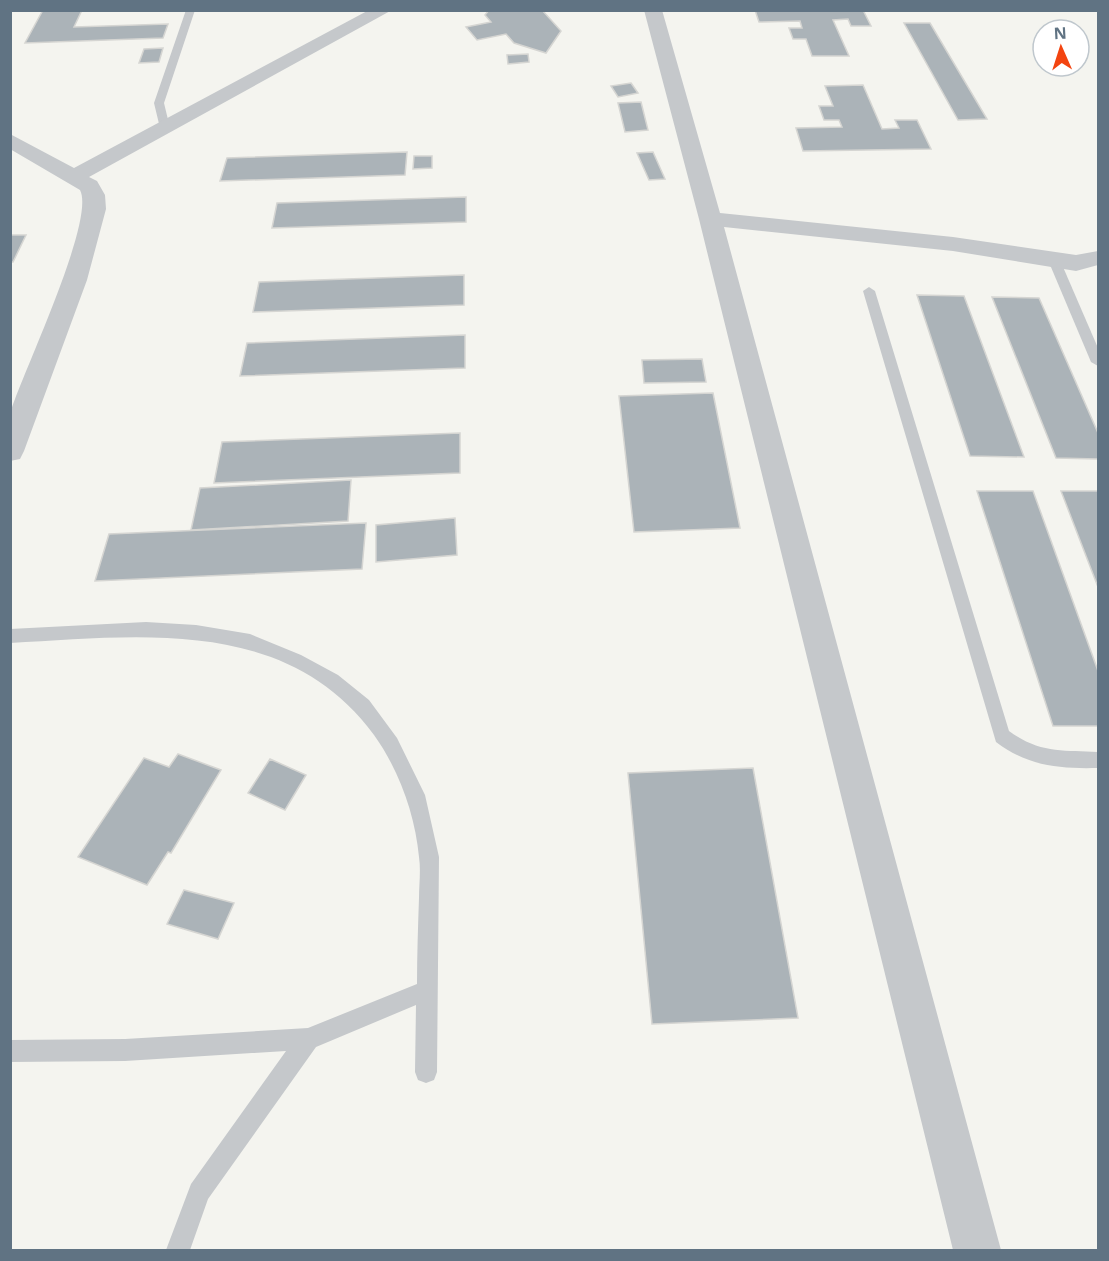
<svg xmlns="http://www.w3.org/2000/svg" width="1109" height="1261" font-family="'Noto Sans',sans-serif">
  <rect width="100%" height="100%" fill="#f4f4ef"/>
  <g fill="#abb3b8" stroke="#d5d5d2" stroke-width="1.5">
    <path d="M43,10H82L74,27L168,24L163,38L25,43Z"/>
    <path d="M489,10H542L561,31L546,53L514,43L506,34L477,40L466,27L491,22L485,15Z"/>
    <path d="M755,10H863L871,26H851L848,19L833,20L849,56H812L806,39H793L789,28H802L800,21L759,22Z"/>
    <path d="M904,23H930L987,119L958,120Z"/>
    <path d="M163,48L159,62L139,63L144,49Z"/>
    <path d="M528,54L529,62L508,64L507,55Z"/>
    <path d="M631,83L638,93L618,97L611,86Z"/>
    <path d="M863,85L882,129L899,128L895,120H917L931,149L803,151L796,128L842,127L839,120H824L819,106H833L825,86Z"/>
    <path d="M641,102L648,130L625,132L618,103Z"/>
    <path d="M407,152L405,175L220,181L227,158Z"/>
    <path d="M653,152L665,179L649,180L637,153Z"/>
    <path d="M414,156H432V168L413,169Z"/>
    <path d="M466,197V222L272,228L277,203Z"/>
    <path d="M10,235H26L13,262H10Z"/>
    <path d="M464,275V305L253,312L259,282Z"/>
    <path d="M917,295L964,296L1024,457L970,456Z"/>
    <path d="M992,297L1039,298L1098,433V459L1056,458Z"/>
    <path d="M465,335V368L240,376L247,343Z"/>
    <path d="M702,359L706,382L644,383L642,360Z"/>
    <path d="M713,393L740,528L634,532L619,396Z"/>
    <path d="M460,433V473L214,483L222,442Z"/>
    <path d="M351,480L348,521L191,530L200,488Z"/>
    <path d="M977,491H1033L1098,671V726H1053Z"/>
    <path d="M1061,491H1098V587Z"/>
    <path d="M455,518L457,555L376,562V525Z"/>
    <path d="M366,523L362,569L95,581L109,534Z"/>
    <path d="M178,754L221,770L171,853L168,852L147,885L78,857L144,758L169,767Z"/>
    <path d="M270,759L306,775L285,810L248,793Z"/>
    <path d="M753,768L798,1018L652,1024L628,773Z"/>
    <path d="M184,890L234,903L218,939L167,924Z"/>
  </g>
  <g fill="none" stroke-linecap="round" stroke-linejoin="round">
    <g fill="#c5c8cb" fill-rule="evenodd">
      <path d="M186,10H195L164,103L170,128L165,131L160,128L154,103Z"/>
      <path d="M1054,256L1060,260L1098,348V366L1091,362L1048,260Z"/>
      <path d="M869,287L875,291L1009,731C1040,754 1063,750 1098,752V768C1060,769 1027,766 996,742L863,291Z"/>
      <path d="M146,622L196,625L250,634L301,655L338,675L369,700L397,738L425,795L439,857L437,1072L434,1080L426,1083L418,1080L415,1072L416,1005L316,1047L208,1199L190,1250H166L191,1184L286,1051L125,1061L10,1062V1040L125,1039L308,1028L417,984C417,955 418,927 419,898C419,885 421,870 419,857C415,814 399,770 374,735C287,616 140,636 10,643V629Z"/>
    </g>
    <g fill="#c5c8cb" fill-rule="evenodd">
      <path d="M369,10H392L89,177L97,181L105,195L106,209L87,280L24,451L20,459L10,461C10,446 7,426 11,411C23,372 96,220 80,190L10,149V134L74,168Z"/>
      <path d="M644,10H662L720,213L953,237L1076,255L1098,251V265L1076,271L953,251L724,227L1001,1250H953L699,219Z"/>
    </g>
  </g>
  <rect width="1109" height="1261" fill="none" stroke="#607383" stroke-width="24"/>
  <g transform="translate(1061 48) rotate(357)"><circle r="28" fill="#ffffff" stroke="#bfc7cd" stroke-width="1.5"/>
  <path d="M0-4.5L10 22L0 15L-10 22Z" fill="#f34410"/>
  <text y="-9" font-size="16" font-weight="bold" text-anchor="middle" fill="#607383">N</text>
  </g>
</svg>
